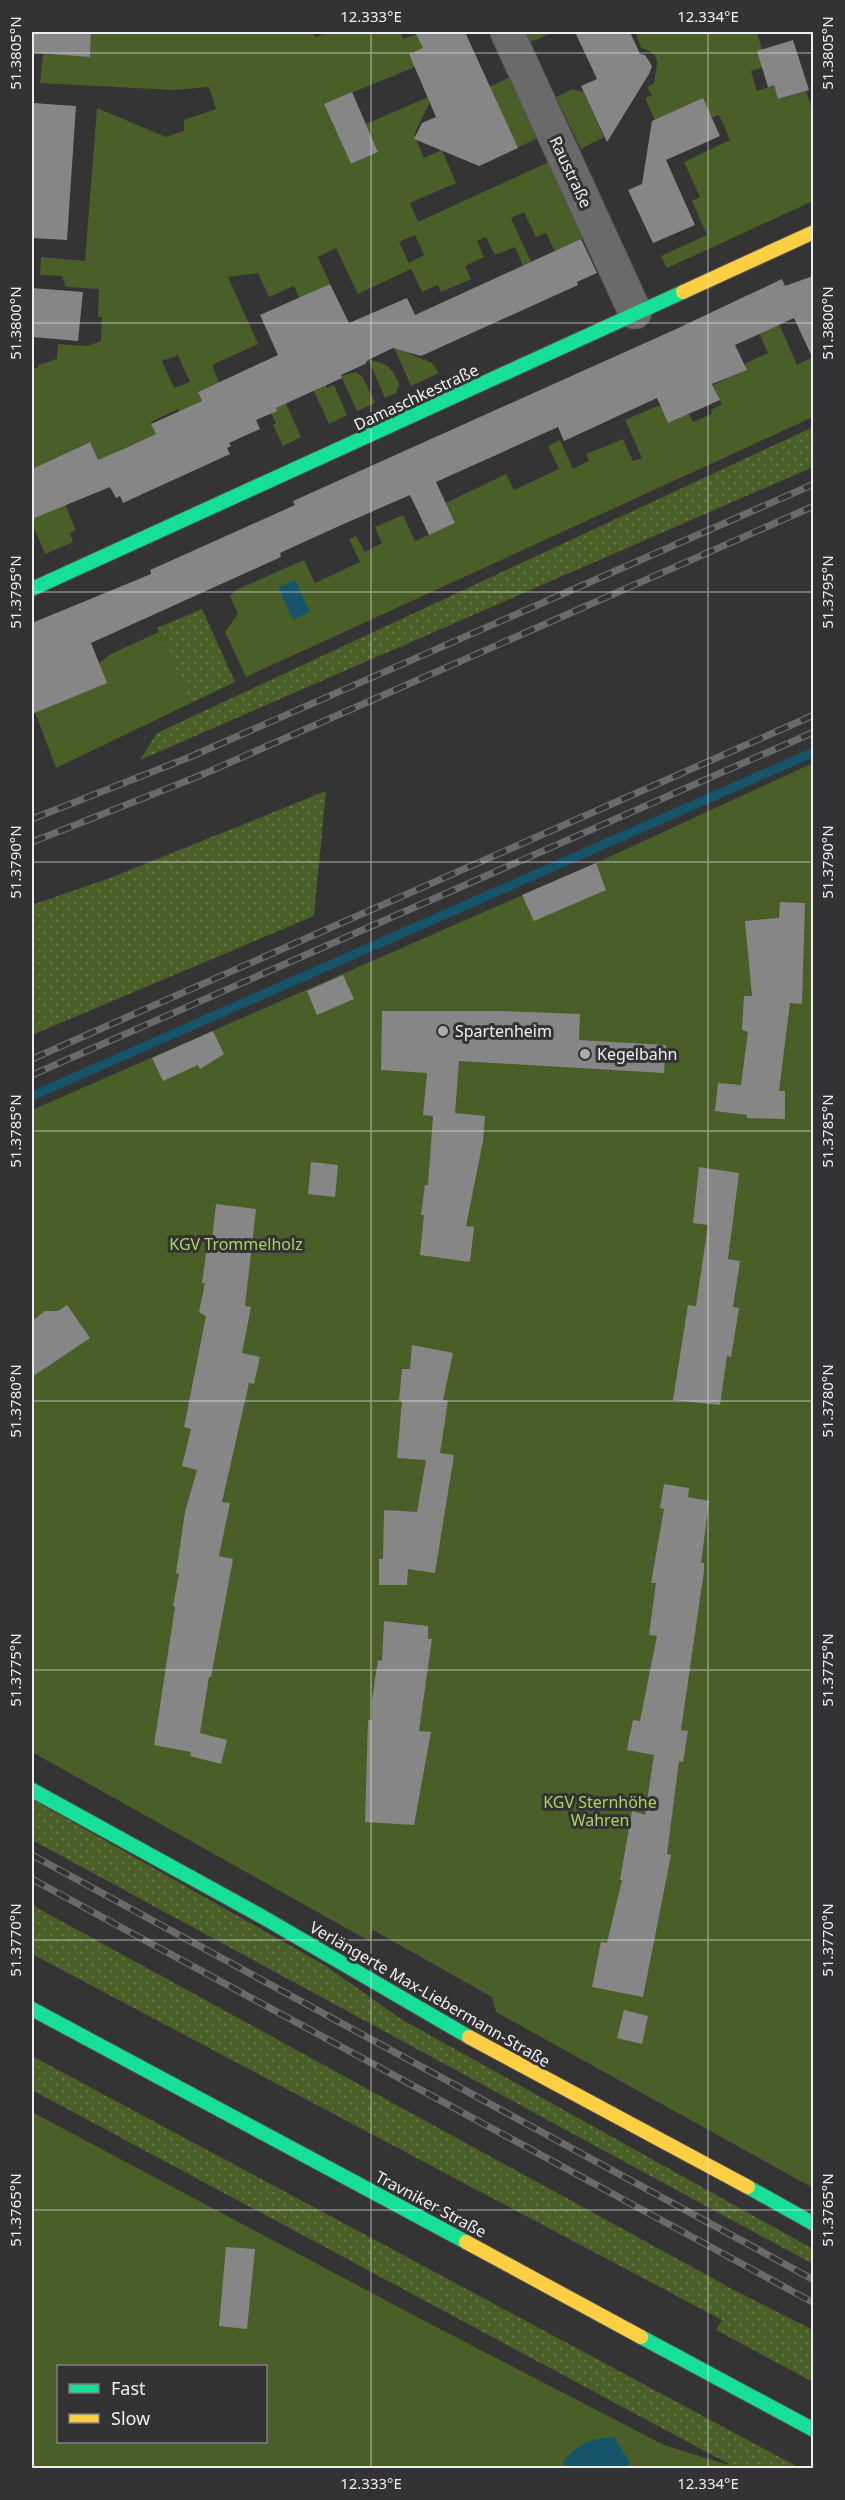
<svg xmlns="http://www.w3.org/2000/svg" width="845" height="2500" font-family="'Noto Sans',sans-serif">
  <defs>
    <pattern id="grass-dots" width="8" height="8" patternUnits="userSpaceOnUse" patternTransform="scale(1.5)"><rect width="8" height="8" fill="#4a5e27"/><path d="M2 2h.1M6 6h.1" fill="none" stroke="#647547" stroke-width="1.8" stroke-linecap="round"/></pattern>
  </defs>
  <rect width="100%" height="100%" fill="#343435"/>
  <g fill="url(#grass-dots)">
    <path d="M813,427V467L140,760L157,733Z"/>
    <path d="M202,609L235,682L191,703L157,628Z"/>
    <path d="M326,791L314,916L32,1035V905L110,878Z"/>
    <path d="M32,1799L326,1966L401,2019L813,2249V2264L32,1840Z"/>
    <path d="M32,1905L734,2290L813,2330V2382L716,2330L722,2320L32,1954Z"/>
    <path d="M32,2056L800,2468H723L729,2464L32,2090Z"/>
  </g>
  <g fill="#4a5e27" fill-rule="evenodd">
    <path d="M91,32H313L316,37L328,32H400L403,39L417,34L423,48L415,67L324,104L351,164L378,152L366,124L433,95L414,135L424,158L442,150L456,183L410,203L418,222L551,161L588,236L555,251L546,233L536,237L524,212L511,218L531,262L523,266L515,247L495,255L486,237L477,241L484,257L465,266L471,279L441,292L438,285L422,292L411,269L358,294L336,248L318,257L330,284L316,290L308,318L294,286L269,297L258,273L228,277L258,344L212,365L219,382L198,392L202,401L184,421L178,409L151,422L156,434L98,461L89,442L32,469V368H38V365L57,359L58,344L87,346L101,341L102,317H98L99,289L66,287L62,276L40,275L41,257L85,261L97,108L166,137L184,131V120L216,109L209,87L173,90L40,83L43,54L90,57ZM415,235L424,255L409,263L399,242ZM178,355L190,382L174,388L162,361Z"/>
    <path d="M525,32H554L530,42Z"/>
    <path d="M638,32H757L762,50L763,67L751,71L757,91L774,85L779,99L806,91L813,112V201L667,268L661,256L707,235L692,201L700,197L684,162L730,140L719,115L712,118L655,120L645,98L652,95L647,87L654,83C656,66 664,54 641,48L636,33Z"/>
    <path d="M512,76L540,137L517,148L489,87Z"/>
    <path d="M573,89L584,92L604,137L581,149L556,97Z"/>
    <path d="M779,324L797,365L813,357V417L246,677L225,632L238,614L230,596L236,590L304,560L315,583L360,562L349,539L356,536L365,552L382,543L375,527L403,515L415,541L455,523L446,503L506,474L514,490L559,469L548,446L560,440L573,469L589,461L586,454L623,439L633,461L642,458L625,420L657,406L661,407L668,423L680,418L673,400L680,397L693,422L712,414L711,410L722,404L713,385L746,370L744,364L768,353L759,333Z"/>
    <path d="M394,347L432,363L439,373L411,386Z"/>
    <path d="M368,359C388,365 390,364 399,384L396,393L385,398Z"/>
    <path d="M355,372L362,376L375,403L357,411L341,376Z"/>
    <path d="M323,379L327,388L334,385L347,415L329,424L311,384Z"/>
    <path d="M283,397L301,437L283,446L273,425L276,423L271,413L273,402Z"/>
    <path d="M62,498L76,530L70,533L73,542L45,554L32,523V513Z"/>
    <path d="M159,632L191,703L56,768L35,712L111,654Z"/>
    <path d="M813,763V2188L496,2012L492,1997L373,1930L371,1942L32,1752V1110L607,858Z"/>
    <path d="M32,2112L419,2318L664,2445L738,2468H32ZM58,2366H266V2442H58Z"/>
  </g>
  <g fill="#165569">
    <path d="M295,580L310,612L293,620L278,588Z"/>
    <path d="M614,2437L630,2462L627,2468H567L563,2462C579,2443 589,2439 614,2437Z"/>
  </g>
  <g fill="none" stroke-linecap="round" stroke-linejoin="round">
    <path stroke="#165569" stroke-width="9" d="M32,1096L814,752"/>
  </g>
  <g fill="#868687">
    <path d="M32,32H91L90,57L32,53Z"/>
    <path d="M415,32H465L518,148L479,166L414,139L422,123L436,117L409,54L423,48Z"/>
    <path d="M575,32H630L640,54L645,55L652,66L649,74L607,142L581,86L597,79Z"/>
    <path d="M793,40L809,90L778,99L774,85L768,87L757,51Z"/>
    <path d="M352,92L378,152L351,164L324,104Z"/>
    <path d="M703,98L720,136L666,160L695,225L653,243L628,190L642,184L652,121Z"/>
    <path d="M32,103L76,106L67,240L32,238Z"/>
    <path d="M581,239L597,273L577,282L578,285L421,356L393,348L368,360L365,364L341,375L342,378L276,408L277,411L256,420L260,429L229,443L231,446L227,448L230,454L123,503L120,496L116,498L110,487L32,519V469L90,442L98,460L128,447L156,434L151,424L202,401L198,392L278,355L260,315L330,284L349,323L407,298L415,315Z"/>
    <path d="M813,276V359L794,318L735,345L747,370L712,384L720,400L668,423L657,398L564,441L558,427L436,482L455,523L429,535L410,495L339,526L280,553L281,557L91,643L107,683L32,714V623L151,574L150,570L295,505L293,501L674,330L782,279L785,286Z"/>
    <path d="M32,288L83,292L78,341L32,337Z"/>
    <path d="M596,863L606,890L534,921L522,895Z"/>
    <path d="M780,902L805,903L802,1004L790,1003L779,1091H785V1119L747,1118V1115L715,1111L718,1083L741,1085L748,1032L742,1030L744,996H752L745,921L779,918Z"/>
    <path d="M343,975L354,999L317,1015L307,991Z"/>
    <path d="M382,1011H504L580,1014L579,1040L666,1045L664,1073L459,1061L455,1113L485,1116L483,1141L466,1226L474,1227L470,1262L420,1255L424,1215H421L425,1185H428L433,1116L423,1115L427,1073L381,1070Z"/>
    <path d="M213,1031L224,1054L200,1069L198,1065L163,1081L152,1058Z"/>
    <path d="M311,1162L338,1165L335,1197L308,1194Z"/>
    <path d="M699,1167L739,1173L728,1259L740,1261L733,1307L739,1308L731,1357L727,1356L720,1405L673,1400L688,1305L696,1306L708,1225L693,1223Z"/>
    <path d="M216,1204L256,1209L245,1306L251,1307L242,1353L260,1357L254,1384L249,1383L222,1502L230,1503L219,1556L233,1559L211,1677H209L200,1733L227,1740L221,1764L190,1756L191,1752L154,1745L175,1607L173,1606L179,1574L176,1573L185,1512L197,1470L182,1466L191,1429L184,1427L206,1316L199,1312L205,1283H202L207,1247L211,1248Z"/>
    <path d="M67,1305L90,1338L32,1377V1321L45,1311H58Z"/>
    <path d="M412,1345L453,1353L443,1400L448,1401L440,1453L454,1455L435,1573L408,1569L407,1585H379V1559H383L384,1510L417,1512L426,1460L397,1458L402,1401H399L402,1369H410Z"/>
    <path d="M664,1484L689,1488L688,1497L709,1501L701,1563H704V1571L681,1730L688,1731L683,1762L679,1761L667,1854L671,1855L643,1997L592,1987L601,1942L607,1943L622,1880H620L632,1811L645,1815L654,1755L627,1750L633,1720L640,1721L657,1636L649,1635L656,1583H651L664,1509L660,1508Z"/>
    <path d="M384,1621L428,1626V1639H432L419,1731L431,1732L414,1825L365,1822L368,1720H372V1700L378,1660L382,1661Z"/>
    <path d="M624,2010L648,2016L642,2044L617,2038Z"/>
    <path d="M226,2247L255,2249L247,2329L219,2326Z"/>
  </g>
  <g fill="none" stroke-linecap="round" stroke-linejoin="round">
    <g stroke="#535254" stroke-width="35">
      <path id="street" d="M507,32L635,312"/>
    </g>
    <g stroke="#535254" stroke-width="16">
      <g id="fast">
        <path d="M32,589L683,292"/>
        <path d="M32,1790L261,1916L469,2037"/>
        <path d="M32,2009L466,2242"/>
        <path d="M748,2187L814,2224"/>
        <path d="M641,2337L814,2430"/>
      </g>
    </g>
    <g stroke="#535254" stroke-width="16">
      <g id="slow">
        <path d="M683,292L814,232"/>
        <path d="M469,2037L748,2187"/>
        <path d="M466,2242L641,2337"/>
      </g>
    </g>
    <use href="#street" stroke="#6a6a6b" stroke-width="33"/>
    <use href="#fast" stroke="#16e098" stroke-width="14"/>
    <use href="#slow" stroke="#ffcf43" stroke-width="14"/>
    <g stroke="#6a6a6c" stroke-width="7">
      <g id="rail">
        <path d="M32,819L190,757L814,484"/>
        <path d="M32,842L199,776L814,506"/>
        <path d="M32,1059L814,715"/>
        <path d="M32,1075L814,732"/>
        <path d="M32,1855L814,2280"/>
        <path d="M32,1879L814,2303"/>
      </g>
    </g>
    <use href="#rail" stroke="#333336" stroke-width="4.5" stroke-dasharray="14" stroke-linecap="butt"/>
  </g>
  <path fill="none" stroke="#eeeef1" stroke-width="1.5" stroke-opacity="0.45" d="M33,32V2468M371,32V2468M708,32V2468M32,53H814M32,323H814M32,592H814M32,862H814M32,1131H814M32,1401H814M32,1670H814M32,1940H814M32,2210H814"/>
  <g fill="#adadaf" stroke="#333336" stroke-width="2">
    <circle cx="443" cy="1031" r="6"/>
    <circle cx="585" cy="1054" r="6"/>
  </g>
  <g text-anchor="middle" stroke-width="6" stroke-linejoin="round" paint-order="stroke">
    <g font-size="16" fill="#eeeef1" stroke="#333336">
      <text transform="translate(571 172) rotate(65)" y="6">Raustraße</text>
      <text transform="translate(416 397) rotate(-25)" y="6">Damaschkestraße</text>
      <text transform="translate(430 1994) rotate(30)" y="6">Verlängerte Max-Liebermann-Straße</text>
      <text transform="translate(431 2204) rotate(28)" y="6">Travniker Straße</text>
    </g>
    <g font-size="16" fill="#eeeef1" stroke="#333336" text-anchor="start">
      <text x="455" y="1037">Spartenheim</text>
      <text x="597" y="1060">Kegelbahn</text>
    </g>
    <g font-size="16" fill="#aad45e" stroke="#333336">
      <text x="236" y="1250">KGV Trommelholz</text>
      <text x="600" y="1808">KGV Sternhöhe<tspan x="600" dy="18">Wahren</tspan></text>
    </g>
  </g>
  <rect width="845" height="2500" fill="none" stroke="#333336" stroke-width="66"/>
  <rect x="57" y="2365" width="210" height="78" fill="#333336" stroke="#7e7e81" stroke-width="1.5"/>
  <rect x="69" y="2384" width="30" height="9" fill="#16e098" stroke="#7e7e81" stroke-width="1.5"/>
  <text x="111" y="2395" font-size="18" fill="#eeeef1">Fast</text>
  <rect x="69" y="2414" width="30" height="9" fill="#ffcf43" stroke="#7e7e81" stroke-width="1.5"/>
  <text x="111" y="2425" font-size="18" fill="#eeeef1">Slow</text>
  <rect x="33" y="33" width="779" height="2434" fill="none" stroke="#eeeef1" stroke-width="2"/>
  <g font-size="15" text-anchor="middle" fill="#eeeef1">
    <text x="371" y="22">12.333°E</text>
    <text x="708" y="22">12.334°E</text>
    <text transform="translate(16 53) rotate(-90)" y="5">51.3805°N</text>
    <text transform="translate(828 53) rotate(-90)" y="5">51.3805°N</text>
    <text transform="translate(16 323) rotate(-90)" y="5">51.3800°N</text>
    <text transform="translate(828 323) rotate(-90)" y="5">51.3800°N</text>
    <text transform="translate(16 592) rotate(-90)" y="5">51.3795°N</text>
    <text transform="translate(828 592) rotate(-90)" y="5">51.3795°N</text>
    <text transform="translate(16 862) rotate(-90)" y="5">51.3790°N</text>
    <text transform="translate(828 862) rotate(-90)" y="5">51.3790°N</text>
    <text transform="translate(16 1131) rotate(-90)" y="5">51.3785°N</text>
    <text transform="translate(828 1131) rotate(-90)" y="5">51.3785°N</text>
    <text transform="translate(16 1401) rotate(-90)" y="5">51.3780°N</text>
    <text transform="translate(828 1401) rotate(-90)" y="5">51.3780°N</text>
    <text transform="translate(16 1670) rotate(-90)" y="5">51.3775°N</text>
    <text transform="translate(828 1670) rotate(-90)" y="5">51.3775°N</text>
    <text transform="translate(16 1940) rotate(-90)" y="5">51.3770°N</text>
    <text transform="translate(828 1940) rotate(-90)" y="5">51.3770°N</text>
    <text transform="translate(16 2210) rotate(-90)" y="5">51.3765°N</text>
    <text transform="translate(828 2210) rotate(-90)" y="5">51.3765°N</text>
    <text x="371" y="2489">12.333°E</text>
    <text x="708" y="2489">12.334°E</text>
  </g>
</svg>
